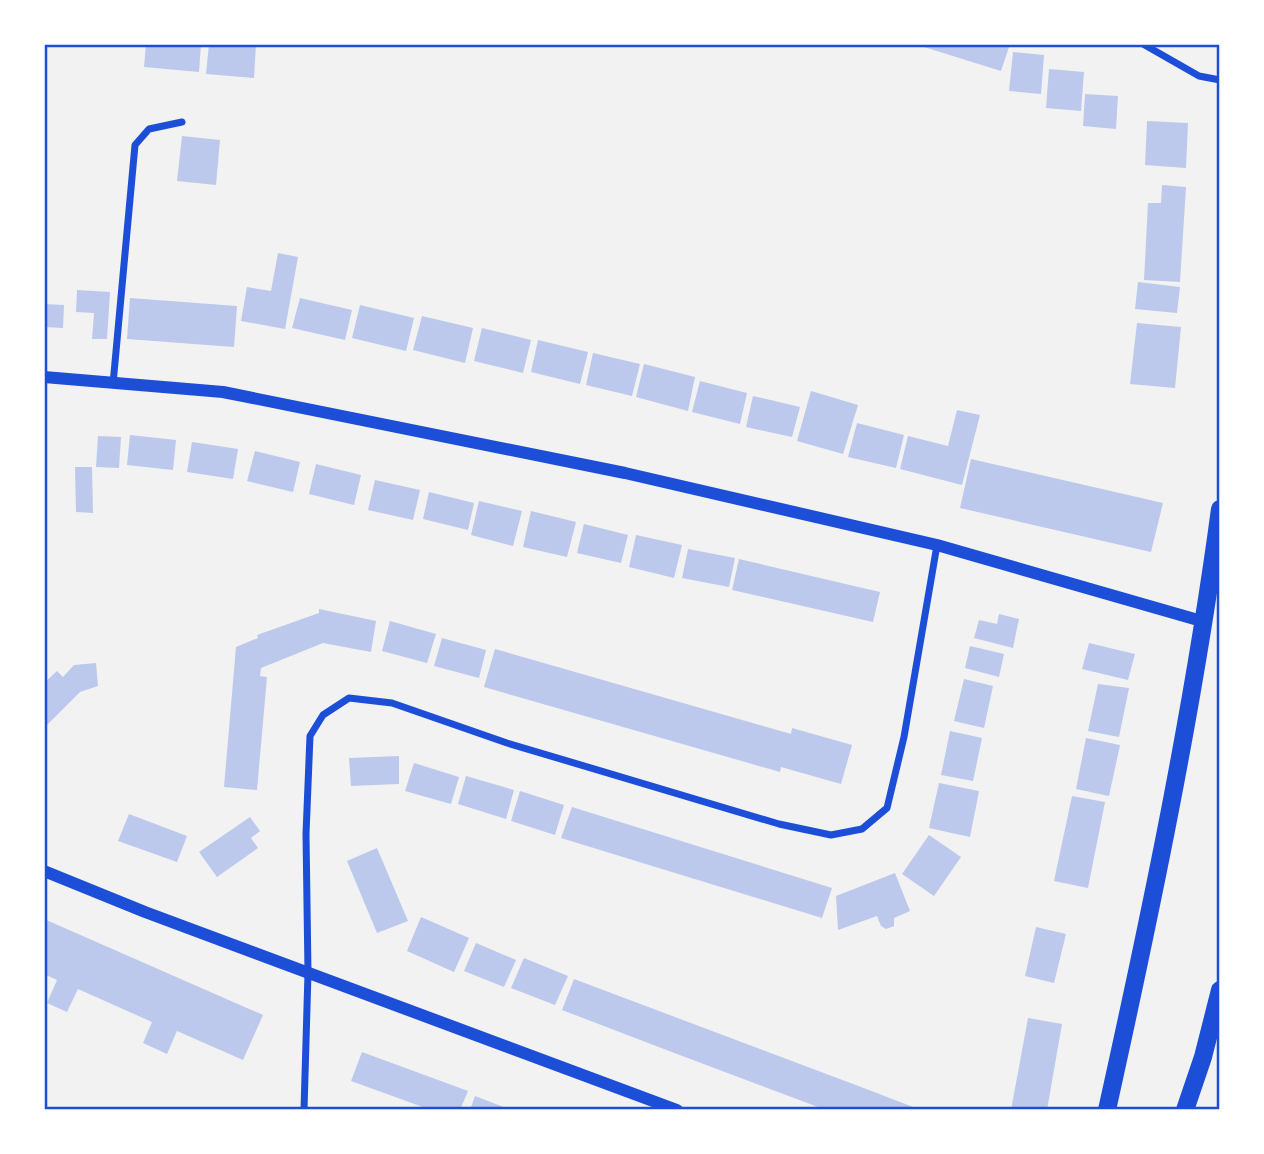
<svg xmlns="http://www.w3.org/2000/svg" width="1264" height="1154" font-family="'Times New Roman',serif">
  <rect width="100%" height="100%" fill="#f2f2f2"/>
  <g fill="#bdc9ec">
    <path d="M146,44H201L199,72L144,67Z"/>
    <path d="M209,44H256L254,78L206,74Z"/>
    <path d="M925,44H1010L1001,71L924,47Z"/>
    <path d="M1013,52L1044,55L1041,94L1009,91Z"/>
    <path d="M1049,69L1084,72L1081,111L1046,108Z"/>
    <path d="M1085,94L1118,96L1116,129L1083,126Z"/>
    <path d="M1147,121L1188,123L1186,168L1145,165Z"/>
    <path d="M182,136L220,140L216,185L177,181Z"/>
    <path d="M1162,185L1186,187L1180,282L1144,280L1148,203H1161Z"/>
    <path d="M278,253L298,257L285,329L241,321L247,287L271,291Z"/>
    <path d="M1138,282L1180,287L1177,313L1135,309Z"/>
    <path d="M77,290L110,292L107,339H92L94,313L76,312Z"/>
    <path d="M130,298L237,306L234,347L127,339Z"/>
    <path d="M300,298L352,310L345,340L292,328Z"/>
    <path d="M44,304L64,305L63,328L44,327Z"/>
    <path d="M360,305L414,318L406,351L352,338Z"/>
    <path d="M422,316L473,328L465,363L413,350Z"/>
    <path d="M1137,323L1181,327L1175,388L1130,384Z"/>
    <path d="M482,328L531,340L523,373L474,361Z"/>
    <path d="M538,340L588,352L580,384L531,372Z"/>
    <path d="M593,353L640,364L632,396L586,385Z"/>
    <path d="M644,364L695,377L688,411L636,397Z"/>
    <path d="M700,381L747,393L740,424L692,412Z"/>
    <path d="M811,391L858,405L843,454L797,441Z"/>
    <path d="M753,396L800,407L792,437L746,427Z"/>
    <path d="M957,410L980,415L962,485L900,469L908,436L948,446Z"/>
    <path d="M857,423L904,435L896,468L848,457Z"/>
    <path d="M130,435L176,440L173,470L127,465Z"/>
    <path d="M98,436L121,437L119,468L96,467Z"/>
    <path d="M192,442L238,449L233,479L187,472Z"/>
    <path d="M255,451L300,462L293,492L247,481Z"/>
    <path d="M971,459L1163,503L1151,552L960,508Z"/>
    <path d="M316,464L361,475L354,505L309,494Z"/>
    <path d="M75,467H92L93,513L76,512Z"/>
    <path d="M375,480L420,490L413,520L368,510Z"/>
    <path d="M429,492L474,503L468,530L423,519Z"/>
    <path d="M479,501L522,511L513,546L471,535Z"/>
    <path d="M531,511L576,522L567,557L523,547Z"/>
    <path d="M584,524L628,535L621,563L577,553Z"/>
    <path d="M636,535L682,545L674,578L629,567Z"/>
    <path d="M688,549L735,558L729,587L682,578Z"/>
    <path d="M739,559L880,592L873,622L732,590Z"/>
    <path d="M319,609L376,621L371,652L323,643L261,668L260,676L267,677L257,790L224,787L236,647L258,638L257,635L319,613Z"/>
    <path d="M999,614L1019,619L1013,648L974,638L979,620L997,624Z"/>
    <path d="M390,621L436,634L427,663L382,651Z"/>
    <path d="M442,638L486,650L479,678L434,666Z"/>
    <path d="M1089,643L1135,654L1128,680L1082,669Z"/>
    <path d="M970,646L1004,654L999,677L965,668Z"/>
    <path d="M495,649L791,734L792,728L852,745L841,784L781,767L780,772L484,687Z"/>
    <path d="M96,663L98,686L80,692L44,728V683L57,671L63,677L74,665Z"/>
    <path d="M964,679L993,686L984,728L954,721Z"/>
    <path d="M1098,684L1129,688L1119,737L1088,731Z"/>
    <path d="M950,731L982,738L973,781L941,775Z"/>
    <path d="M1086,738L1120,745L1109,796L1076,789Z"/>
    <path d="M399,756V784L351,786L349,758Z"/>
    <path d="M414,763L459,777L451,804L405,791Z"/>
    <path d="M466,776L514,790L506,819L458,804Z"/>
    <path d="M939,783L979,791L970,837L929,828Z"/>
    <path d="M520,791L564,805L555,835L511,821Z"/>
    <path d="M1072,796L1105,802L1088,888L1054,881Z"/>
    <path d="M572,807L832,888L822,918L561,838Z"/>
    <path d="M129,814L187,836L177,862L118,841Z"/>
    <path d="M250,817L260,831L251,838L258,848L217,877L199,852Z"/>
    <path d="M929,835L961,857L934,896L902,874Z"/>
    <path d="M377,848L408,921L377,933L347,861Z"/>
    <path d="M895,873L910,911L894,918V926L886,929L881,926L877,916L838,930L836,896Z"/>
    <path d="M421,917L469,938L454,972L407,951Z"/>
    <path d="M44,919L263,1015L243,1060L177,1031L167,1054L143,1043L152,1022L78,989L67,1012L47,1003L57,980L44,974Z"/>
    <path d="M1036,927L1066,934L1054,983L1025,976Z"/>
    <path d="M476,943L516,960L504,987L464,971Z"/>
    <path d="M524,958L568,976L555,1005L511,988Z"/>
    <path d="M574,979L861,1087L921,1110H826L677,1054L562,1010Z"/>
    <path d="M1028,1018L1062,1024L1047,1110H1011Z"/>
    <path d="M362,1052L468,1091L460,1110H431L351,1081Z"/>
    <path d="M475,1096L511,1110H470Z"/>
  </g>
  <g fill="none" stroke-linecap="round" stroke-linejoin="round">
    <g stroke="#1d4ed8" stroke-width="7">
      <path d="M1143,44L1199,76L1220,80"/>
      <path d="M113,384L135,145L149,129L182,122"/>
      <path d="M304,1110L308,973L306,834L310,736L323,715L349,698L392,703L507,743L779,824L831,835L862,829L887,808L904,737L937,545"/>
    </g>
    <g stroke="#1d4ed8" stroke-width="12">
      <path d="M44,377L223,392L625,473L937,545L1205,622"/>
      <path d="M44,871L145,912L677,1110"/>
    </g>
    <g stroke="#1d4ed8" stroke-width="18">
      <path d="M1107,1110C1151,911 1193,711 1220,509"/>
      <path d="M1185,1110L1203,1057L1220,990"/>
    </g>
  </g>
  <rect width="1264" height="1154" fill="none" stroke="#ffffff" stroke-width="91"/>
  <rect x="46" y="46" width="1172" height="1062" fill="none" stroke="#1d4ed8" stroke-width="2.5"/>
</svg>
